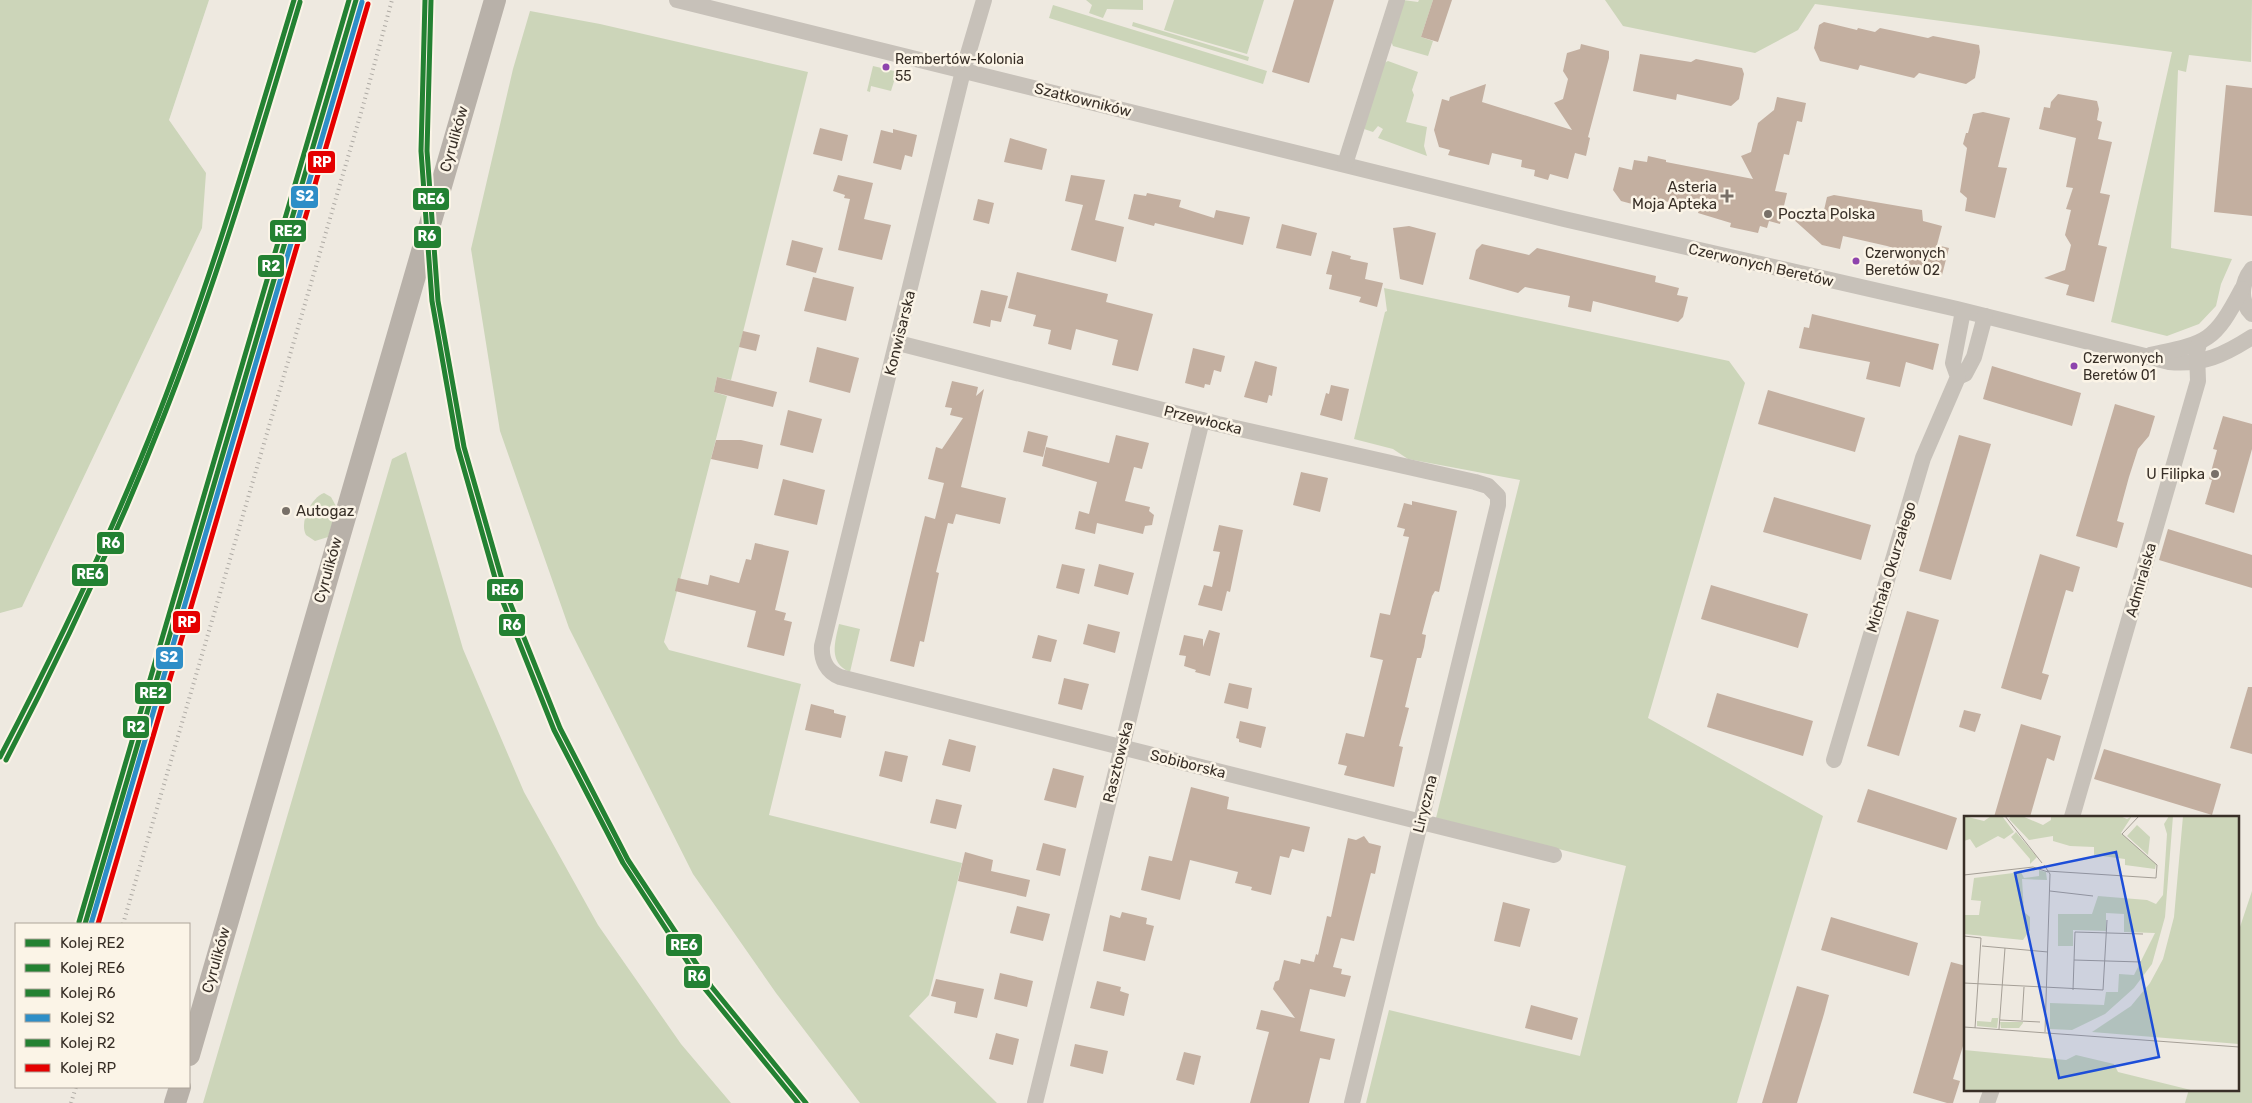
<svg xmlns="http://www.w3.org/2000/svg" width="2252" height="1103" font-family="Rubik,sans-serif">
  <rect width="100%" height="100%" fill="#eee9e0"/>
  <g fill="#ccd5b9">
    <path d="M0,0H209L169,120L206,173L202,228L22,607L0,613Z"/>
    <path d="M1086,0H1143V10L1107,9L1103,18L1089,13L1092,5Z"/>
    <path d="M1174,0H1264L1247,54L1164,30Z"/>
    <path d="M1403,0L1418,2L1419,0H1433L1421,37L1433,41L1428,56L1393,46L1391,41Z"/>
    <path d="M1605,0H2252L2251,62L2189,55L2186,72L2178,70L2171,248L2232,259L2221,284L2216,306L2199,324L2167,336L2111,322L2172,52L1815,4L1798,30L1755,53L1623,26Z"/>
    <path d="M1053,5L1267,71L1263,84L1049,18Z"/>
    <path d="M530,11L600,24L808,72L731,380L717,377L714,392L727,396L664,642L669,650L801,684L769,815L962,863L929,995L909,1016L997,1103H860L776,993L693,874L569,628L500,431L471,249L513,69Z"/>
    <path d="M1133,22L1249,57L1248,61L1132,26Z"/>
    <path d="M1388,61L1418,72L1412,90L1414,95L1406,122L1427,127L1424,146L1427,156L1378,138L1383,129L1378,126L1373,132L1364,129L1384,63Z"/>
    <path d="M873,66L911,75L910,78L896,75L891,91L871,86L870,92L867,91Z"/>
    <path d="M1384,288L1729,361L1745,383L1648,718L1823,816L1737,1103H1366L1389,1010L1580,1056L1626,866L1436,818L1520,480L1408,459L1393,449L1354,439L1385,312L1387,311Z"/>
    <path d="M406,452L463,649L524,792L598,925L681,1044L731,1103H203L392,459Z"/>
    <path d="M324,493L331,497L337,508L328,537L315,541L306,535C299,522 311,498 324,493Z"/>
    <path d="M839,624L860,629L850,672C828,663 835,642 839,624Z"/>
    <path d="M2252,891V1103H2185L2189,1089H2238V933Z"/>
  </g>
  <g fill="#c3afa0">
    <path d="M1294,0H1334L1309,83L1272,72Z"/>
    <path d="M1433,0H1452L1438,42L1421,37Z"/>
    <path d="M1824,22L1857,30L1858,28L1875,32L1880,28L1928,38L1933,36L1979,45L1980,52L1975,78L1966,84L1919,73L1914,78L1860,65L1858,70L1820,61L1814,48L1819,25Z"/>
    <path d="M1581,44L1609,51V58L1588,137L1590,138L1586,156L1575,153L1568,179L1550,174L1548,180L1534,176L1535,170L1521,167L1522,160L1492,153L1489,165L1448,155L1450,150L1439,147L1434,130L1442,99L1449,101L1450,97L1486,84L1482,102L1572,130L1554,103L1563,99L1568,79L1563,71L1567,53L1580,49Z"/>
    <path d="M1640,54L1691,62L1696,59L1742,68L1744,74L1739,99L1731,106L1677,94L1676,100L1633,91Z"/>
    <path d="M2226,85L2252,88V216L2214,212Z"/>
    <path d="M2058,94L2097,101L2099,109L2097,120L2102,122L2098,139L2112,142L2100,193L2110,195L2098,245L2107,247L2094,302L2066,295L2069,285L2044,278L2065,270L2071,245L2065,235L2071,210L2066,209L2073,188L2066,187L2076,138L2039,129L2044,107L2050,108L2051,102Z"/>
    <path d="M1777,97L1806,103L1802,122L1797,121L1789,155L1784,154L1775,191L1787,193L1783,210L1822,219L1827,197L1834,195L1922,210L1923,221L1942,226L1937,245L1949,248L1942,275L1908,266L1909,261L1904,260L1906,252L1887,246L1843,236L1840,249L1822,245L1783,210L1780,224L1769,221L1767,228L1760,226L1758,233L1730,227L1731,223L1698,213L1699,209L1660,200V203L1649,201L1647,208L1621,201L1613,190L1619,167L1632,170L1634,160L1647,162L1648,156L1666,160V162L1753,179L1741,156L1751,152L1758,123L1774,110Z"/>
    <path d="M1983,112L2010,118L1998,167L2007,168L1995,218L1965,211L1967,198L1960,192L1967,148L1963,144L1966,133H1968L1973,114Z"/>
    <path d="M820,128L848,135L842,161L813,154Z"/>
    <path d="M893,129L917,135L912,157L905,155L901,170L873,163L881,130L893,133Z"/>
    <path d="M1010,138L1047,149L1042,170L1004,162Z"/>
    <path d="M838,175L873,183L864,219L891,225L882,260L838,250L850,199L844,198L845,195L833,191Z"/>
    <path d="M1071,175L1105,180L1095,220L1124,227L1116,262L1071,250L1083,205L1065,201Z"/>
    <path d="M1147,193L1181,200L1179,207L1214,218L1216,210L1250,217L1243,245L1155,223L1154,226L1128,219L1134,194L1146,196Z"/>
    <path d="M978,199L994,203L989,224L973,220Z"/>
    <path d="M1282,224L1317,233L1311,256L1276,248Z"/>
    <path d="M1409,226L1436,233L1423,285L1400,279L1393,228Z"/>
    <path d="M792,240L823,248L816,273L786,265Z"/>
    <path d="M1482,244L1529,255L1537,248L1656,276L1655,282L1679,288L1677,295L1688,297L1683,317L1678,322L1593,301L1591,312L1568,307L1570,296L1525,287L1518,293L1469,279L1476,250Z"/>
    <path d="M1332,251L1351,256L1350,259L1368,263L1365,279L1383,283L1377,307L1359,302L1361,297L1329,289L1332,275L1326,274Z"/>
    <path d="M1017,272L1108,294L1106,302L1153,314L1138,371L1112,365L1118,340L1076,329L1071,350L1048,344L1051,330L1033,326L1036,315L1008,308Z"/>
    <path d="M813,277L854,287L846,321L804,311Z"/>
    <path d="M981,290L1008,296L1001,322L991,320L990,327L973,323Z"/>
    <path d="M1812,314L1939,344L1933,370L1906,362L1900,387L1866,379L1870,362L1799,348L1804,327L1809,328Z"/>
    <path d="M743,331L760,335L756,351L739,347Z"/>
    <path d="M817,347L859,358L850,393L809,382Z"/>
    <path d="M1193,348L1225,356L1221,372L1214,370L1210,385L1205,384L1204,388L1185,383Z"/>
    <path d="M1255,361L1277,367L1272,396L1269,395L1267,403L1244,397Z"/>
    <path d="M1992,366L2081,393L2072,426L1983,399Z"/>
    <path d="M717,377L777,392L773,407L714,392Z"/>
    <path d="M952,381L978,387L976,396L984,389L961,487L1006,498L1000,524L956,514L953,524L948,523L936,572L939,573L924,642L920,641L914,667L890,661L925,516L935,519L944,483L928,479L936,447L942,449L963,418L950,415L952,408L945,407Z"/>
    <path d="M1331,385L1349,389L1342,421L1320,415L1326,393L1329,394Z"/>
    <path d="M1768,390L1865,418L1855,452L1758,424Z"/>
    <path d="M2115,404L2155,416L2149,436L2138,449L2129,477L2117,521L2124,523L2117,548L2076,536Z"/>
    <path d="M788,410L822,419L813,453L780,445Z"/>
    <path d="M2223,416L2252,424V449L2234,513L2205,504L2212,480L2209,479L2217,450L2213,449Z"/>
    <path d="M1028,431L1048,436L1043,457L1023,452Z"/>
    <path d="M1116,435L1149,443L1142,469L1134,467L1125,501L1150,507L1149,511L1154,515L1152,525L1145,526L1143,534L1097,523L1095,534L1075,529L1079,511L1089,514L1097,482L1042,466L1046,447L1109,463Z"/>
    <path d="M1959,435L1991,444L1951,580L1919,571Z"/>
    <path d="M716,440H741L763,445L758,469L711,459Z"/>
    <path d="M1301,472L1328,478L1320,512L1293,505Z"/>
    <path d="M783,479L825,490L817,525L774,515Z"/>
    <path d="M1774,497L1871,525L1861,560L1763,532Z"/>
    <path d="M1412,501L1457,511L1439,592L1435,591L1432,596L1422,634L1426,635L1424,647L1421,658H1417L1405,707L1409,708L1399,746L1403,747L1394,787L1344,775L1347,766L1338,764L1346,733L1364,737L1383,660L1370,657L1380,613L1390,615L1409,537L1403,536L1405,529L1397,527L1404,503L1412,505Z"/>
    <path d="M1219,525L1243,530L1230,592L1227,591L1222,611L1198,605L1204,585L1212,587L1220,552L1213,551Z"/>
    <path d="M2168,529L2252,555V588L2159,560Z"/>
    <path d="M755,543L789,551L775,610L786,613L784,620L792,622L784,656L747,647L756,611L675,591L678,578L708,585L710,575L739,583L746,559L751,560Z"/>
    <path d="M2040,554L2080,567L2073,592L2066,590L2042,673L2049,675L2041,700L2001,688Z"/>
    <path d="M1062,564L1085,569L1079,594L1056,588Z"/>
    <path d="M1099,564L1134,573L1128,595L1094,586Z"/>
    <path d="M1711,585L1808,614L1798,648L1701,619Z"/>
    <path d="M1907,611L1939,620L1899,756L1867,746Z"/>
    <path d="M1088,624L1120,632L1115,653L1083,644Z"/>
    <path d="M1209,630L1220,633L1210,676L1195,672L1196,670L1184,666L1186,656L1179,655L1184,635L1203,639V647Z"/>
    <path d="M1038,635L1057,640L1051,662L1032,658Z"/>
    <path d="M1064,678L1089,684L1082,710L1058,704Z"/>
    <path d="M1229,683L1252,688L1248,709L1224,703Z"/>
    <path d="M2248,687H2252V754L2230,748Z"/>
    <path d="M1717,693L1813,721L1803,756L1707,727Z"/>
    <path d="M811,704L834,710V713L846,716L841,738L805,730Z"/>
    <path d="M1964,710L1981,714L1975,732L1959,727Z"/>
    <path d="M1240,721L1266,727L1261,748L1239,742V739L1236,738Z"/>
    <path d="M2021,724L2061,736L2054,761L2047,758L2030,817H1994Z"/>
    <path d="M949,739L976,746L970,772L942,765Z"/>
    <path d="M2104,749L2221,784L2212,815L2094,779Z"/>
    <path d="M885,751L908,756L902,782L879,776Z"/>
    <path d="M1053,768L1084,776L1076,808L1044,800Z"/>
    <path d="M1191,787L1229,797L1227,809L1310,827L1304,852L1292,849L1289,858L1280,856L1271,895L1251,890L1252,887L1235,883L1238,872L1190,860L1180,900L1141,890L1149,856L1172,861Z"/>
    <path d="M1868,789L1957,818L1947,850L1857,822Z"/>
    <path d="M936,799L962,805L956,829L930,823Z"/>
    <path d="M1364,836L1369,843L1381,846L1375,874L1371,873L1354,941L1341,938L1333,967L1342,969L1341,974L1351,976L1345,997L1310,989L1300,1031L1335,1039L1330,1060L1320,1058L1309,1103H1250L1269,1032L1256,1029L1261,1010L1295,1018L1273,989L1275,982L1279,980L1284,960L1300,964L1301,959L1314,962L1316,954L1318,955L1327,916L1331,917L1348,838L1356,840Z"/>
    <path d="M1043,843L1066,849L1060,876L1036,870Z"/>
    <path d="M965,852L993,860L991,871L1030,880L1026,897L958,881Z"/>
    <path d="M1503,902L1530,909L1520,947L1494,941Z"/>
    <path d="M1017,906L1050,914L1043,941L1010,933Z"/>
    <path d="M1122,912L1147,918L1146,924L1154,926L1145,961L1103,951L1110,915L1120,918Z"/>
    <path d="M1831,917L1918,943L1909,976L1821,950Z"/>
    <path d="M1951,962L1966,966V1036L1953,1079L1960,1081L1953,1103H1947L1913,1093Z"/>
    <path d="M1000,973L1033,981L1027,1007L994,999Z"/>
    <path d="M936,979L984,989L977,1018L954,1013L956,1002L931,996Z"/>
    <path d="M1097,981L1121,987L1120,991L1129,994L1124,1016L1090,1008Z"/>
    <path d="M1797,986L1829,995L1824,1014L1797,1103H1762Z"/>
    <path d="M1531,1005L1578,1018L1572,1040L1525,1028Z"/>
    <path d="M996,1033L1019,1039L1013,1065L989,1059Z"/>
    <path d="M1075,1044L1108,1051L1103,1074L1070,1066Z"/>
    <path d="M1184,1052L1201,1056L1194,1085L1176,1080Z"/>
  </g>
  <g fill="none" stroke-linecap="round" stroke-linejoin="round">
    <g stroke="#c7c1b9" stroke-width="16">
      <path d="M677,0L1564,219L1957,309L2169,362C2203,365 2224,355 2252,337"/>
      <path d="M984,0L963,71L822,646C821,660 827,672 840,677L1554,855"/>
      <path d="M1345,164L1397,0"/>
      <path d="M2252,269C2241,283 2239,301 2252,314"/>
      <path d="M898,343L1218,424L1475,482L1488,486L1498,496V505L1352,1103"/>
      <path d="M2150,355C2208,343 2214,342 2242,289"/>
      <path d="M1958,377L1965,374L1974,357L1985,316"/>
      <path d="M1834,760L1923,458L1958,377L1953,363L1963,311"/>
      <path d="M2072,817L2198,381L2197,352L2199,343"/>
      <path d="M1035,1103L1202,420"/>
      <path d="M1987,1103L1992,1089"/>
    </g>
    <g stroke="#b8b1a9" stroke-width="22">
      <path d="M189,1055L495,0"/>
      <path d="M175,1103L180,1087"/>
    </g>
    <g stroke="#aeaaa4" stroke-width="4" stroke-dasharray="1 4" stroke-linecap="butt">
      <path d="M123,924L363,106L392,0"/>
      <path d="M71,1103L76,1087"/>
    </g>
    <g stroke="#fbf4e7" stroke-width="9">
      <path id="rail-1" d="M85,924L356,0"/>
    </g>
    <g stroke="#fbf4e7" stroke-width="9">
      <g id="rail-2">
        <path d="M431,0L427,151L438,301L464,447L505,590L560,728L628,860L711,986L806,1103"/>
        <path d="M0,757C58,646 112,533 158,416C211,280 252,140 294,0"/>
      </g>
    </g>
    <g stroke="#fbf4e7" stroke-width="9">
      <g id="rail-3">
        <path d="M425,0L421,151L432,301L458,448L499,592L554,730L623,863L705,989L798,1103"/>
        <path d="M6,760C64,649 117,535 163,418C217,282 258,142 300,2"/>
      </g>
    </g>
    <g stroke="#fbf4e7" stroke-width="9">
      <path id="rail-4" d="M91,924L362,2"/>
    </g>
    <g stroke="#fbf4e7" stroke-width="9">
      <path id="rail-5" d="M79,922L349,0"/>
    </g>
    <g stroke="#fbf4e7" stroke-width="9">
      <path id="rail-6" d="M98,924L368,4"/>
    </g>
    <use href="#rail-1" stroke="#238132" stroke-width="5"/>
    <use href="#rail-2" stroke="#238132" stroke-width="5"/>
    <use href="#rail-3" stroke="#238132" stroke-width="5"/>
    <use href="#rail-4" stroke="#2e8ec7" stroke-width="5"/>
    <use href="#rail-5" stroke="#238132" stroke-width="5"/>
    <use href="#rail-6" stroke="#e50000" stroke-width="5"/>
  </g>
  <g fill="#8e44ad" stroke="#fbf4e7" stroke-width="2">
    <circle cx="886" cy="67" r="4.5"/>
    <circle cx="1856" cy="261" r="4.5"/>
    <circle cx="2074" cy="366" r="4.5"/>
  </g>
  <g fill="#787068" stroke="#fbf4e7" stroke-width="2">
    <path d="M1724.5 188.5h5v5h5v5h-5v5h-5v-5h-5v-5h5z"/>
    <circle cx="1768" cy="214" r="5"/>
    <circle cx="2215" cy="474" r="5"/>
    <circle cx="286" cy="511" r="5"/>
  </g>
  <g text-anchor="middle" stroke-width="5" stroke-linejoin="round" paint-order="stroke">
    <g font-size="14" fill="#382f27" stroke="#fbf4e7" text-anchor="start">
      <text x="895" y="64">Rembertów-Kolonia<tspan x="895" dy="17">55</tspan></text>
      <text x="1865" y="258">Czerwonych<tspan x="1865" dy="17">Beretów 02</tspan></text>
      <text x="2083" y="363">Czerwonych<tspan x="2083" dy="17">Beretów 01</tspan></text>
    </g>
    <g font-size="15" fill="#382f27" stroke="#fbf4e7">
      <text transform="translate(1083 100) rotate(14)" y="5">Szatkowników</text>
      <text transform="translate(454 139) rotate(-74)" y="5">Cyrulików</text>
      <text transform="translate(1761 265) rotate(13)" y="5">Czerwonych Beretów</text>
      <text transform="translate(900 333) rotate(-76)" y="5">Konwisarska</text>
      <text transform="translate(1203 420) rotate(14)" y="5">Przewłocka</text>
      <text transform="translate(1891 567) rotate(-73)" y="5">Michała Okurzałego</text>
      <text transform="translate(328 570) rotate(-74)" y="5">Cyrulików</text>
      <text transform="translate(2141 580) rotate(-74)" y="5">Admiralska</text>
      <text transform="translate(1118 762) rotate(-76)" y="5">Rasztowska</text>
      <text transform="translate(1188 764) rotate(14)" y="5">Sobiborska</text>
      <text transform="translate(1425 804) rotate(-76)" y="5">Liryczna</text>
      <text transform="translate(216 960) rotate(-74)" y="5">Cyrulików</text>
    </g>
    <g font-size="15" fill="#382f27" stroke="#fbf4e7" text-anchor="end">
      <text x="1717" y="192">Asteria<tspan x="1717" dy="17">Moja Apteka</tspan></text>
      <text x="1778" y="219" text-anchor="start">Poczta Polska</text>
      <text x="2205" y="479">U Filipka</text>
      <text x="296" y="516" text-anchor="start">Autogaz</text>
    </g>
  </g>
  <g transform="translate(1964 816)">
    <rect width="275" height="275" fill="#eee9e0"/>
    <path d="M0,0L20,5L27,0H38L50,16L40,23L34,20L12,32L6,23L0,25ZM47,0H58L79,9L87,4V0H156L163,3L168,0L157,17L192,48L191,53L161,49V43L130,39V31L106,30L89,25V20L65,24L45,3ZM205,0H209L201,101L188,148L170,172L141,198L108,214L86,213V187L140,189L142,176H154L155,158L170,159L191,117L160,116V98L142,97V115L109,114V130H94V98H128L134,80L183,84L192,88L199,79L203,18L200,8ZM219,0H275V228L128,216L167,190L186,167L199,143L210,101ZM173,9L186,21L184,39L163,20ZM52,16L73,41L66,48V43L47,21ZM75,54L82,56L83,64L58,63L60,96L66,101V114L59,124L0,118V99H15L17,85L7,84L10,62L57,56L60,62L75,60ZM35,196L33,212L13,210V205L27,206L28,202H34ZM36,206H59V207L55,212H37ZM0,234L102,244L112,239L150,248L154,256L231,275H0Z" fill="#ccd5b9"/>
    <path fill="none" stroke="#a59f96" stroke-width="1" d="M41,0L78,47M80,49L86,58L81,216M83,55L192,62L193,49L158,18L175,0M0,59L69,51L84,56M86,75L129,80M0,120L17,122L11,212M18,130L84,136M110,144L177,146M0,167L139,174L143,104M109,174L111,116L179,118M36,204L76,206M58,204L60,171M0,211L275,231M35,213L41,132"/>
    <path fill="#1d4ed8" fill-opacity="0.15" stroke="#1d4ed8" stroke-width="2.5" d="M152,36L195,241L95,262L51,57Z"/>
    <rect width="275" height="275" fill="none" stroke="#382f27" stroke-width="2.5"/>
  </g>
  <g stroke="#fbf4e7" stroke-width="2">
    <rect x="307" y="150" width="29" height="24" rx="5" fill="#e50000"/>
    <rect x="290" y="185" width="29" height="24" rx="5" fill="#2e8ec7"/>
    <rect x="412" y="187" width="38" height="24" rx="5" fill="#238132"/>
    <rect x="269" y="219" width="38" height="24" rx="5" fill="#238132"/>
    <rect x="413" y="225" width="29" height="24" rx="5" fill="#238132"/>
    <rect x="257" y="254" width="28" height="24" rx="5" fill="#238132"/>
    <rect x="96" y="531" width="29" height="24" rx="5" fill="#238132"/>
    <rect x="71" y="563" width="38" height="24" rx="5" fill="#238132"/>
    <rect x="486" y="578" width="38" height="24" rx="5" fill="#238132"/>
    <rect x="172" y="610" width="29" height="24" rx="5" fill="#e50000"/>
    <rect x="498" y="613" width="28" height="24" rx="5" fill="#238132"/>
    <rect x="155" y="646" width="29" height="24" rx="5" fill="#2e8ec7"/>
    <rect x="134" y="681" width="38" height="24" rx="5" fill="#238132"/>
    <rect x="122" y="715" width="28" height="24" rx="5" fill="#238132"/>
    <rect x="665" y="933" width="38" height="24" rx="5" fill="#238132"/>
    <rect x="683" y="965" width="28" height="24" rx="5" fill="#238132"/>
  </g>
  <g font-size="14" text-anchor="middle" font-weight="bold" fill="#fff">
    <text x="322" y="167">RP</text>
    <text x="305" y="201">S2</text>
    <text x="431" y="204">RE6</text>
    <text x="288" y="236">RE2</text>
    <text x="427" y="241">R6</text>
    <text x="271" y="271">R2</text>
    <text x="111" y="548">R6</text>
    <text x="90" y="579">RE6</text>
    <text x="505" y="595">RE6</text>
    <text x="187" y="627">RP</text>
    <text x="512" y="630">R6</text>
    <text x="169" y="662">S2</text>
    <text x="153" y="698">RE2</text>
    <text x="136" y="732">R2</text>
    <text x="684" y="950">RE6</text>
    <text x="697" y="981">R6</text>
  </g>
  <rect x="15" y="923" width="175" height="165" fill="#fbf4e7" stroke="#ada59a"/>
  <rect x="25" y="939" width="25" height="8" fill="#238132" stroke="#ada59a"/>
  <text x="60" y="948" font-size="15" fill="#382f27">Kolej RE2</text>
  <rect x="25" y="964" width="25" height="8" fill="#238132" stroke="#ada59a"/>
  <text x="60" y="973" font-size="15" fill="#382f27">Kolej RE6</text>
  <rect x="25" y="989" width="25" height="8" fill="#238132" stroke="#ada59a"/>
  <text x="60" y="998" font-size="15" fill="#382f27">Kolej R6</text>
  <rect x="25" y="1014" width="25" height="8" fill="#2e8ec7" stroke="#ada59a"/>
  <text x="60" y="1023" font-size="15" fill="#382f27">Kolej S2</text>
  <rect x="25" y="1039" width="25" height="8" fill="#238132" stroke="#ada59a"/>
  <text x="60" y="1048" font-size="15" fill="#382f27">Kolej R2</text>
  <rect x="25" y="1064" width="25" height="8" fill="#e50000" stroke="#ada59a"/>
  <text x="60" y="1073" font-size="15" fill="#382f27">Kolej RP</text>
</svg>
